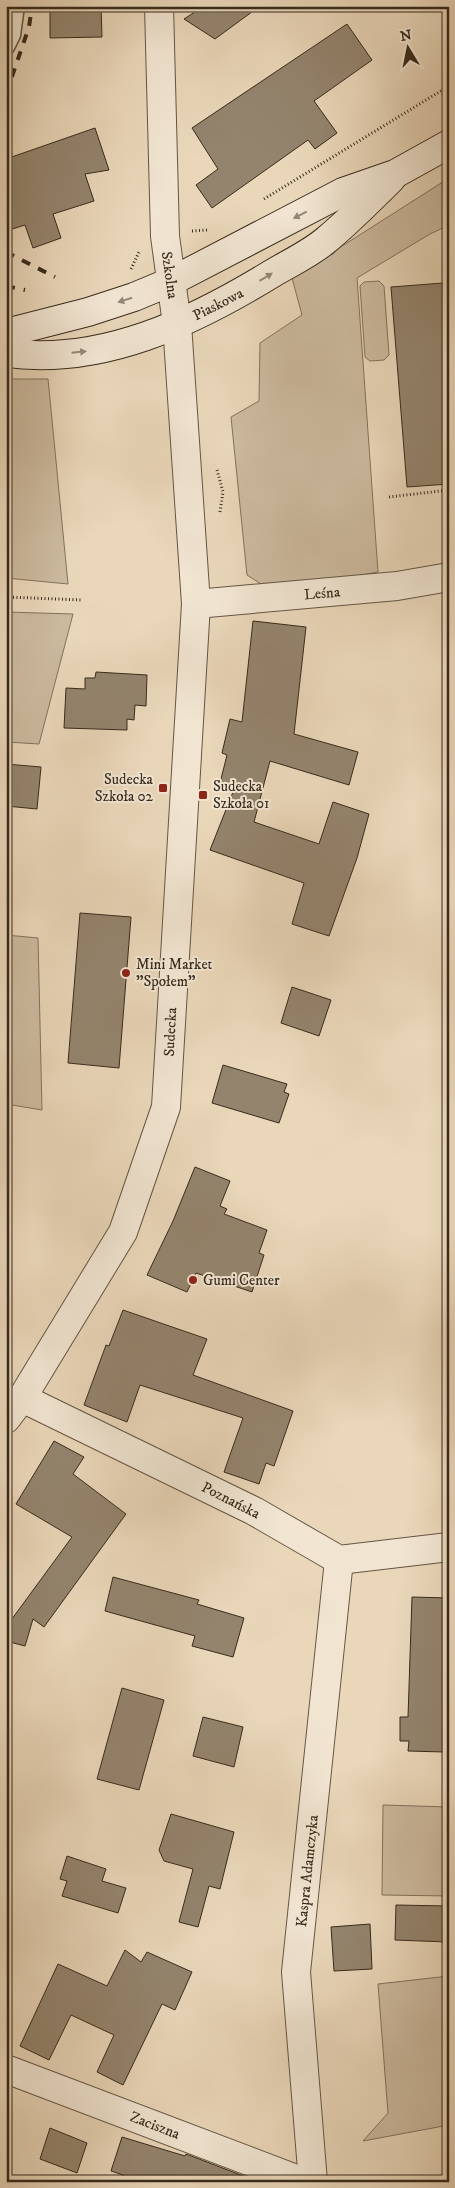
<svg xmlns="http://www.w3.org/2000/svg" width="455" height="2188" font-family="'IM FELL DW Pica',serif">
  <rect width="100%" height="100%" fill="#ead7ba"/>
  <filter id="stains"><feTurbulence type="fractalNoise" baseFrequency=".004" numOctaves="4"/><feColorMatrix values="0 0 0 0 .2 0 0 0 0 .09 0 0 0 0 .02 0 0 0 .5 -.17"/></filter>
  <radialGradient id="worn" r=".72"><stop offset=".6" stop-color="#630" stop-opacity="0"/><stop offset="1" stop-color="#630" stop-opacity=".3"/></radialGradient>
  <g fill="#ccba9f" stroke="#82725e">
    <path d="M449,178V225L430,234L357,278L378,572L330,581L264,586L247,575L231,417L259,401L260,343L302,315L292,278Z"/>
    <path d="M379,281L384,286L389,355L384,360L370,361L365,357L360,286L364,282Z"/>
    <path d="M6,379H48L68,584L6,578Z"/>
    <path d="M6,612L73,614L39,744L6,742Z"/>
    <path d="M6,935L38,938L42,1110L6,1104Z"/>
    <path d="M383,1805L449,1807V1896L382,1895Z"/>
    <path d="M449,1976V2125L363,2141L388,2113L378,1984Z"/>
  </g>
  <g fill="#94846e" stroke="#372b1c">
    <path d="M50,6H101L102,37L50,38Z"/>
    <path d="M204,6H260L215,39L184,19Z"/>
    <path d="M347,24L372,60L314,101L337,133L315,149L308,140L212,208L196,185L218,169L192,128Z"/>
    <path d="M95,128L109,170L85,174L94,201L53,214L61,238L33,248L25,225L6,231V159Z"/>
    <path d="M443,283L445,303L449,301V484L407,487L391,287Z"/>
    <path d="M253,621L306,627L294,734L358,752L349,785L270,761L254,822L319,844L333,802L369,814L357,858L329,936L292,924L304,883L210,850L233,792L219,787L227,755L222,753L230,719L242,722Z"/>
    <path d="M96,672L147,675L146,706L135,705L134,720L127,719V730L64,728L66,688L85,689V678H95Z"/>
    <path d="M6,764L41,767L37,809L6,806Z"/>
    <path d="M80,913L131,917L119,1068L68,1063Z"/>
    <path d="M292,987L331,1000L319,1036L281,1023Z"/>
    <path d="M223,1065L287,1084L284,1092L289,1094L279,1123L212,1103Z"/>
    <path d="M195,1167L230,1181L220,1206L227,1209L224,1214L267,1230L259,1253L264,1255L252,1292L196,1273L187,1292L147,1275L173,1221Z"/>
    <path d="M123,1310L207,1339L193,1375L293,1411L274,1466L266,1463L259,1484L224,1472L243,1418L140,1385L127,1422L84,1405L106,1345L109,1346Z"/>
    <path d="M54,1441L84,1457L73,1474L126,1514L44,1627L33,1619L25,1646L6,1641L9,1623L72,1537L16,1504Z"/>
    <path d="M113,1577L199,1600L197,1604L244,1618L233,1657L192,1646L195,1636L105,1611Z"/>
    <path d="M412,1597L449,1598V1750H445L444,1752L408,1751L409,1741H400V1717H408Z"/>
    <path d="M122,1688L164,1700L139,1790L97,1779Z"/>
    <path d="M203,1717L243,1727L234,1767L193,1756Z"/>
    <path d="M171,1814L234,1832L220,1889L209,1886L198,1927L179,1922L193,1869L164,1861L159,1850Z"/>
    <path d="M67,1856L106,1869L102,1881L126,1888L118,1913L62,1896L67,1881L60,1879Z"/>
    <path d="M396,1905L448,1906L447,1942L395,1940Z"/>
    <path d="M370,1924L372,1969L334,1971L331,1927Z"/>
    <path d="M125,1950L141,1962L147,1952L192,1972L175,2010L162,2004L123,2085L97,2072L114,2035L71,2015L49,2060L20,2046L58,1964L107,1986Z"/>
    <path d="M50,2128L87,2143L77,2173L40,2159Z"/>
    <path d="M122,2137L185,2156L186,2154L259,2182H121L123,2175L111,2171Z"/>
  </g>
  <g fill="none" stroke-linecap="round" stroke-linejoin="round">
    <g stroke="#645644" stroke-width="19">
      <path id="lane" d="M6,47L12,35L16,6"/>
    </g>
    <g stroke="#645644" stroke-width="30">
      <g id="street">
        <path d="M196,604L397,586L449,577"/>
        <path d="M22,1398L254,1511L339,1560L449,1547"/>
        <path d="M6,1419L22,1398L123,1232L166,1107L196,604L177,324L165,236L159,6"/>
        <path d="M6,2069L304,2182"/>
        <path d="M313,2182L296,1972L339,1560"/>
      </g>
    </g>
    <g stroke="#372b1c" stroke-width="30">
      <g id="secondary">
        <path d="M6,333L88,312L134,297L170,282L343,192L395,174L449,144"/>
        <path d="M6,353C102,366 193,322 273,273C290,263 309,254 325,241C348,222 369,201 391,179"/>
      </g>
    </g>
    <g stroke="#372b1c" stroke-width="3" stroke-dasharray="1 2.5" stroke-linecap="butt">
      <path d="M264,199L449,86"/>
      <path d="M192,231L208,230"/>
      <path d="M131,269L139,252"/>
      <path d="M217,470L223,492L220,512"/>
      <path d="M389,497L449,490"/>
      <path d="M6,597L82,600"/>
    </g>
    <use href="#lane" stroke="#f1e5d2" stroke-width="16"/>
    <use href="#street" stroke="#f1e5d2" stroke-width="28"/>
    <use href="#secondary" stroke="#f1e5d2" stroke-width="28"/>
    <g stroke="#372b1c" stroke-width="4" stroke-dasharray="9 9" stroke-linecap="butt">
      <path d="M6,94L29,27L32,6"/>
      <path d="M6,252L55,277"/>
      <path d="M6,286L25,290"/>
    </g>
  </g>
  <defs><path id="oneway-solid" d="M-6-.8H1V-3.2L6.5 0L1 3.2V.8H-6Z" transform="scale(1.25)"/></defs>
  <g fill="#948877">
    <use href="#oneway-solid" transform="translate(300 215) rotate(153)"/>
    <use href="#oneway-solid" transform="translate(266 277) rotate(-31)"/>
    <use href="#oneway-solid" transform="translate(125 300) rotate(162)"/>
    <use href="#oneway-solid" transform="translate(79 352) rotate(-6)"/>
  </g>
  <g fill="#8f2418" stroke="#f1e5d2" stroke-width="2">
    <rect x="158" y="783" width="10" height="10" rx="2.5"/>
    <rect x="198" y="790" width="10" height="10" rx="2.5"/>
    <circle cx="126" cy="973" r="5"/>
    <circle cx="193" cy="1280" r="5"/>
  </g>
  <g text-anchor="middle" stroke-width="4" stroke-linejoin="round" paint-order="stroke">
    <g font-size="15" fill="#372b1c" stroke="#f1e5d2">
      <text transform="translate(170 275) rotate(82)" y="5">Szkolna</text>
      <text transform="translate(218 304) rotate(-27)" y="5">Piaskowa</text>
      <text transform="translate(322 593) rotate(-5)" y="5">Leśna</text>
      <text transform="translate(170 1032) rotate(-87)" y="5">Sudecka</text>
      <text transform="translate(231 1500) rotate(27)" y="5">Poznańska</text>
      <text transform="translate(307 1871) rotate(-84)" y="5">Kaspra Adamczyka</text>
      <text transform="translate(155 2125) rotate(21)" y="5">Zaciszna</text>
    </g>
    <g font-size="15" fill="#372b1c" stroke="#f1e5d2" text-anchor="start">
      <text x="153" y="784" text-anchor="end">Sudecka<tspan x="153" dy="17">Szkoła 02</tspan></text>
      <text x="213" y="791">Sudecka<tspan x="213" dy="17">Szkoła 01</tspan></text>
      <text x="136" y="969">Mini Market<tspan x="136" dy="17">"Społem"</tspan></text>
      <text x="203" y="1285">Gumi Center</text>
    </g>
  </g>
  <rect width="455" height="2188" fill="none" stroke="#ead7ba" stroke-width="25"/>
  <rect x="8" y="8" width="440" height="2173" fill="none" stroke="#372b1c" stroke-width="2.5"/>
  <rect x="12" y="12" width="430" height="2163" fill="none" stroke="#372b1c"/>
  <g transform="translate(408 48) rotate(350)" stroke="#f1e5d2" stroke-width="4" paint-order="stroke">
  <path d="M0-4L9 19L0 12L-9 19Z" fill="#372b1c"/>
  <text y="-8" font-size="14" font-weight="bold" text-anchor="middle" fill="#372b1c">N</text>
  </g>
  <rect width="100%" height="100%" filter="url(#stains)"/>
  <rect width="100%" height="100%" fill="url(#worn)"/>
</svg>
